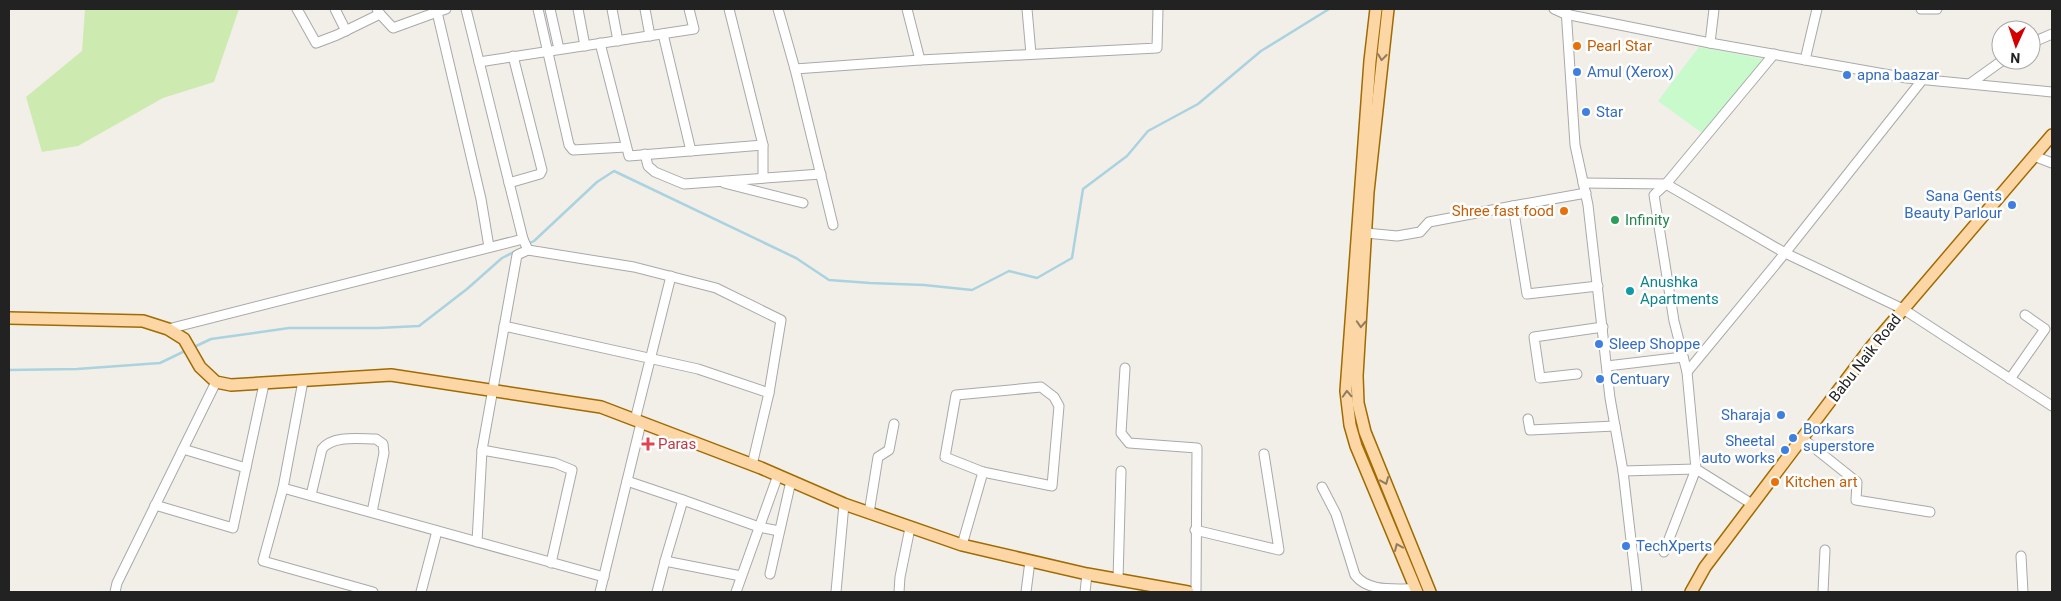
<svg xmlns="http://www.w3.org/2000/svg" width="2061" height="601" font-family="Roboto,sans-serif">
  <rect width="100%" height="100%" fill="#f2efe9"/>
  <path fill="#cdebb0" d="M85,9H239L214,82L163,98L78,146L42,152L26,97L82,51Z"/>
  <path fill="#c8facc" d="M1699,47L1764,59L1705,135L1658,101Z"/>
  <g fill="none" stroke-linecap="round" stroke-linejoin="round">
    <g stroke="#aad3df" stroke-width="2.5">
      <path d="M528,244L534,241L597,182L614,171L796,258L829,280L870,283L924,285L972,290L1009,271L1037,278L1072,258L1083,189L1127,156L1148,131L1198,104L1261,51L1329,9"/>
      <path d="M192,348L211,339L289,328H378L419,326L467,289L502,258L524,247"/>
      <path d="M9,370L77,369L160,363L187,350"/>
    </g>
    <g stroke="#a9a9a9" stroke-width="11">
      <g id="minor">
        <path d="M297,9L316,43L337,35L380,14"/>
        <path d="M335,9L346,31"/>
        <path d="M377,9L380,14L393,28L437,12"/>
        <path d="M446,9L437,12L481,199L489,247"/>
        <path d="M466,9L523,239"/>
        <path d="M538,9L569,145L573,150L626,147"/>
        <path d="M550,9L559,49"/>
        <path d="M578,9L585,46"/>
        <path d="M612,9L618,41"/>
        <path d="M645,9L650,36"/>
        <path d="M729,9L763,145V178"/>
        <path d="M778,9L795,69"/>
        <path d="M907,9L920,60"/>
        <path d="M1027,9L1031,54"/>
        <path d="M1554,9L1565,14L1710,43L1907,78L2052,92"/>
        <path d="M1566,9L1575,145L1588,205L1610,398L1623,471L1637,592"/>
        <path d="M1921,9H1937"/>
        <path d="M663,34L691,151"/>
        <path d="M600,43L629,156L763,145"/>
        <path d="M1710,43L1714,9"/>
        <path d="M2031,43L2052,34"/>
        <path d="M1805,60L1817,9"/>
        <path d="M479,62L694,29L689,9"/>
        <path d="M1923,79L1785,253L1903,309L2052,406"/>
        <path d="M1971,83L2003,60"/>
        <path d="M645,154L648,166L655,172L684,184L821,174"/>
        <path d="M2034,156L2052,163"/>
        <path d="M509,183L540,174L542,170L513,56"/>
        <path d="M724,183L803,203"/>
        <path d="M1583,183L1666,184"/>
        <path d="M1666,184L1654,195L1674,321L1687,372"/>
        <path d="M1586,193L1513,206L1527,294L1598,286"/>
        <path d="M833,225L795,69L920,60L1157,48L1158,9"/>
        <path d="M1366,233L1397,236L1420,232L1429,222L1513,206"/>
        <path d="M528,250L634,267L716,288L781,320L769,393L752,465"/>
        <path d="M504,326L698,369L769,393"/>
        <path d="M168,329L523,239L528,250L517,255L482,450L477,542"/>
        <path d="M1607,366L1683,357"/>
        <path d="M1125,368L1121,433L1129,443L1197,448L1196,592"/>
        <path d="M1577,374L1540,378L1534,337L1603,327"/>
        <path d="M2010,379L2045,329L2025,315"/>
        <path d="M303,381L283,488L604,577"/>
        <path d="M1041,387L1054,397L1059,406L1052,486L983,472L945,457L956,395Z"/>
        <path d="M1528,419L1530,430L1615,426"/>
        <path d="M635,420L671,276"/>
        <path d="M1802,438L1857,482L1856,500L1930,512"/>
        <path d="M183,449L246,468"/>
        <path d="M482,450L555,463L572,470L551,563"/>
        <path d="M1623,471L1696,469L1752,504"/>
        <path d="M627,481L683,500"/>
        <path d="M1322,487L1336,514L1355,575C1369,593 1396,588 1416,589"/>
        <path d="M283,488L263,561L373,592"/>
        <path d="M311,495L322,449C333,435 360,439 376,439L383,444L384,453L372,512"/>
        <path d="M155,505L233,528L264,384"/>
        <path d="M869,513L878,457L889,450L894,424"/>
        <path d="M1195,530L1279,550L1264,454"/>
        <path d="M962,545L983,472"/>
        <path d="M1664,552L1696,469L1687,372L1785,253L1666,184L1774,54"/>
        <path d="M2021,556L2023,592"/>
        <path d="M665,561L683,500L759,527L779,531"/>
        <path d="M770,574L791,481"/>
        <path d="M1118,580L1121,471"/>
        <path d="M115,592L117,583L216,382"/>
        <path d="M421,592L437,531"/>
        <path d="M600,592L641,423"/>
        <path d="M657,592L665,561L741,576"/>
        <path d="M736,592L778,475"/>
        <path d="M836,592L844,504"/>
        <path d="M899,592L900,577L910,528"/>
        <path d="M1026,592L1030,561"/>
        <path d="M1085,592L1087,574"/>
        <path d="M1823,592L1825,550"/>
      </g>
    </g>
    <g stroke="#a06b00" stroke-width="14">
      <g id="major">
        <path d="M1376,9L1370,61L1346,391L1350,425L1356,446L1417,592"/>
        <path d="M1388,9L1368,192L1357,376L1358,403L1365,432L1430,592"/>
        <path d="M9,318L143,321L168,329L184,339L200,367L216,382L231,385L391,375L601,407L761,468L844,504L962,545L1087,574L1188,592"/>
        <path d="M1691,592L1705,567L1871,347L2052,135"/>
      </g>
    </g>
    <use href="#minor" stroke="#fff" stroke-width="9"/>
    <use href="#major" stroke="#fcd6a4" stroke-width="11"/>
  </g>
  <defs><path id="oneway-chevron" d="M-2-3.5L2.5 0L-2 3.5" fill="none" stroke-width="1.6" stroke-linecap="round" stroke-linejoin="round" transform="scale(1.25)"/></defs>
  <g stroke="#8f7c63">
    <use href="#oneway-chevron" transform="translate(1382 57) rotate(96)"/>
    <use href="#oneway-chevron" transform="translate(1361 324) rotate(93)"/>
    <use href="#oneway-chevron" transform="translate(1347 394) rotate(-93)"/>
    <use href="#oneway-chevron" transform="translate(1385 481) rotate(68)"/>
    <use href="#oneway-chevron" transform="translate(1398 547) rotate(-113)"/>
  </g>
  <g fill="#e8710a" stroke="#fff" stroke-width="2">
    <circle cx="1577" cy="46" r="5"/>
    <circle cx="1564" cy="211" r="5"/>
    <circle cx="1775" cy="482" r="5"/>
  </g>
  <g fill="#3f7fe0" stroke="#fff" stroke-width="2">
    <circle cx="1577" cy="72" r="5"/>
    <circle cx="1847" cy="75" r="5"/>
    <circle cx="1586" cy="112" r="5"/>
    <circle cx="2012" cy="205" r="5"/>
    <circle cx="1599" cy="344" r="5"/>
    <circle cx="1600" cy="379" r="5"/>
    <circle cx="1781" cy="415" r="5"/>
    <circle cx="1793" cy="438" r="5"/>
    <circle cx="1785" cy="450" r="5"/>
    <circle cx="1626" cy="546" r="5"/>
  </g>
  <circle fill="#2e9e5b" stroke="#fff" stroke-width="2" cx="1615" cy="220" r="5"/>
  <circle fill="#0f9aa8" stroke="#fff" stroke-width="2" cx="1630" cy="291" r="5"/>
  <path fill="#e0444e" stroke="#fff" stroke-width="2" d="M645.5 436.5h5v5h5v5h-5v5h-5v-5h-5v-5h5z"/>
  <g text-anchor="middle" stroke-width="5" stroke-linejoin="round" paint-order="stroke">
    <g font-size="15" fill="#c56008" stroke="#fff" text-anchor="start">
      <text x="1587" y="51">Pearl Star</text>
      <text x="1554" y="216" text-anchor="end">Shree fast food</text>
      <text x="1785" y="487">Kitchen art</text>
    </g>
    <g font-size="15" fill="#366cbe" stroke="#fff" text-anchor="start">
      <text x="1587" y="77">Amul (Xerox)</text>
      <text x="1857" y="80">apna baazar</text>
      <text x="1596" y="117">Star</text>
      <text x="2002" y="201" text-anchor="end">Sana Gents<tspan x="2002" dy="17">Beauty Parlour</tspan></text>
      <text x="1609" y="349">Sleep Shoppe</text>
      <text x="1610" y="384">Centuary</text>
      <text x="1771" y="420" text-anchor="end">Sharaja</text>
      <text x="1803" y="434">Borkars<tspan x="1803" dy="17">superstore</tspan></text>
      <text x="1775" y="446" text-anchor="end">Sheetal<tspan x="1775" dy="17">auto works</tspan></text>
      <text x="1636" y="551">TechXperts</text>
    </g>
    <g font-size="15" fill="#27864d" stroke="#fff" text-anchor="start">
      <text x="1625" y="225">Infinity</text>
    </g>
    <g font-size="15" fill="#0d838f" stroke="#fff" text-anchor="start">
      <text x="1640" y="287">Anushka<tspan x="1640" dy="17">Apartments</tspan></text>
    </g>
    <g font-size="15" fill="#222" stroke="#fff">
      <text transform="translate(1865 358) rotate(-52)" y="5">Babu Naik Road</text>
    </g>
    <g font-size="15" fill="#be3a42" stroke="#fff" text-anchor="start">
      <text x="658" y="449">Paras</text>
    </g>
  </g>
  <rect width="2061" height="601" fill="none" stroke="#222222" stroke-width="20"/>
  <g transform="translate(2016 45) rotate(183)"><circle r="24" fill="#ffffff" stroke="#a7a7a7"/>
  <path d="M0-4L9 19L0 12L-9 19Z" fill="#d40000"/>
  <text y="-8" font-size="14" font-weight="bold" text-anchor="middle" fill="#222222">N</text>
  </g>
</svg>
